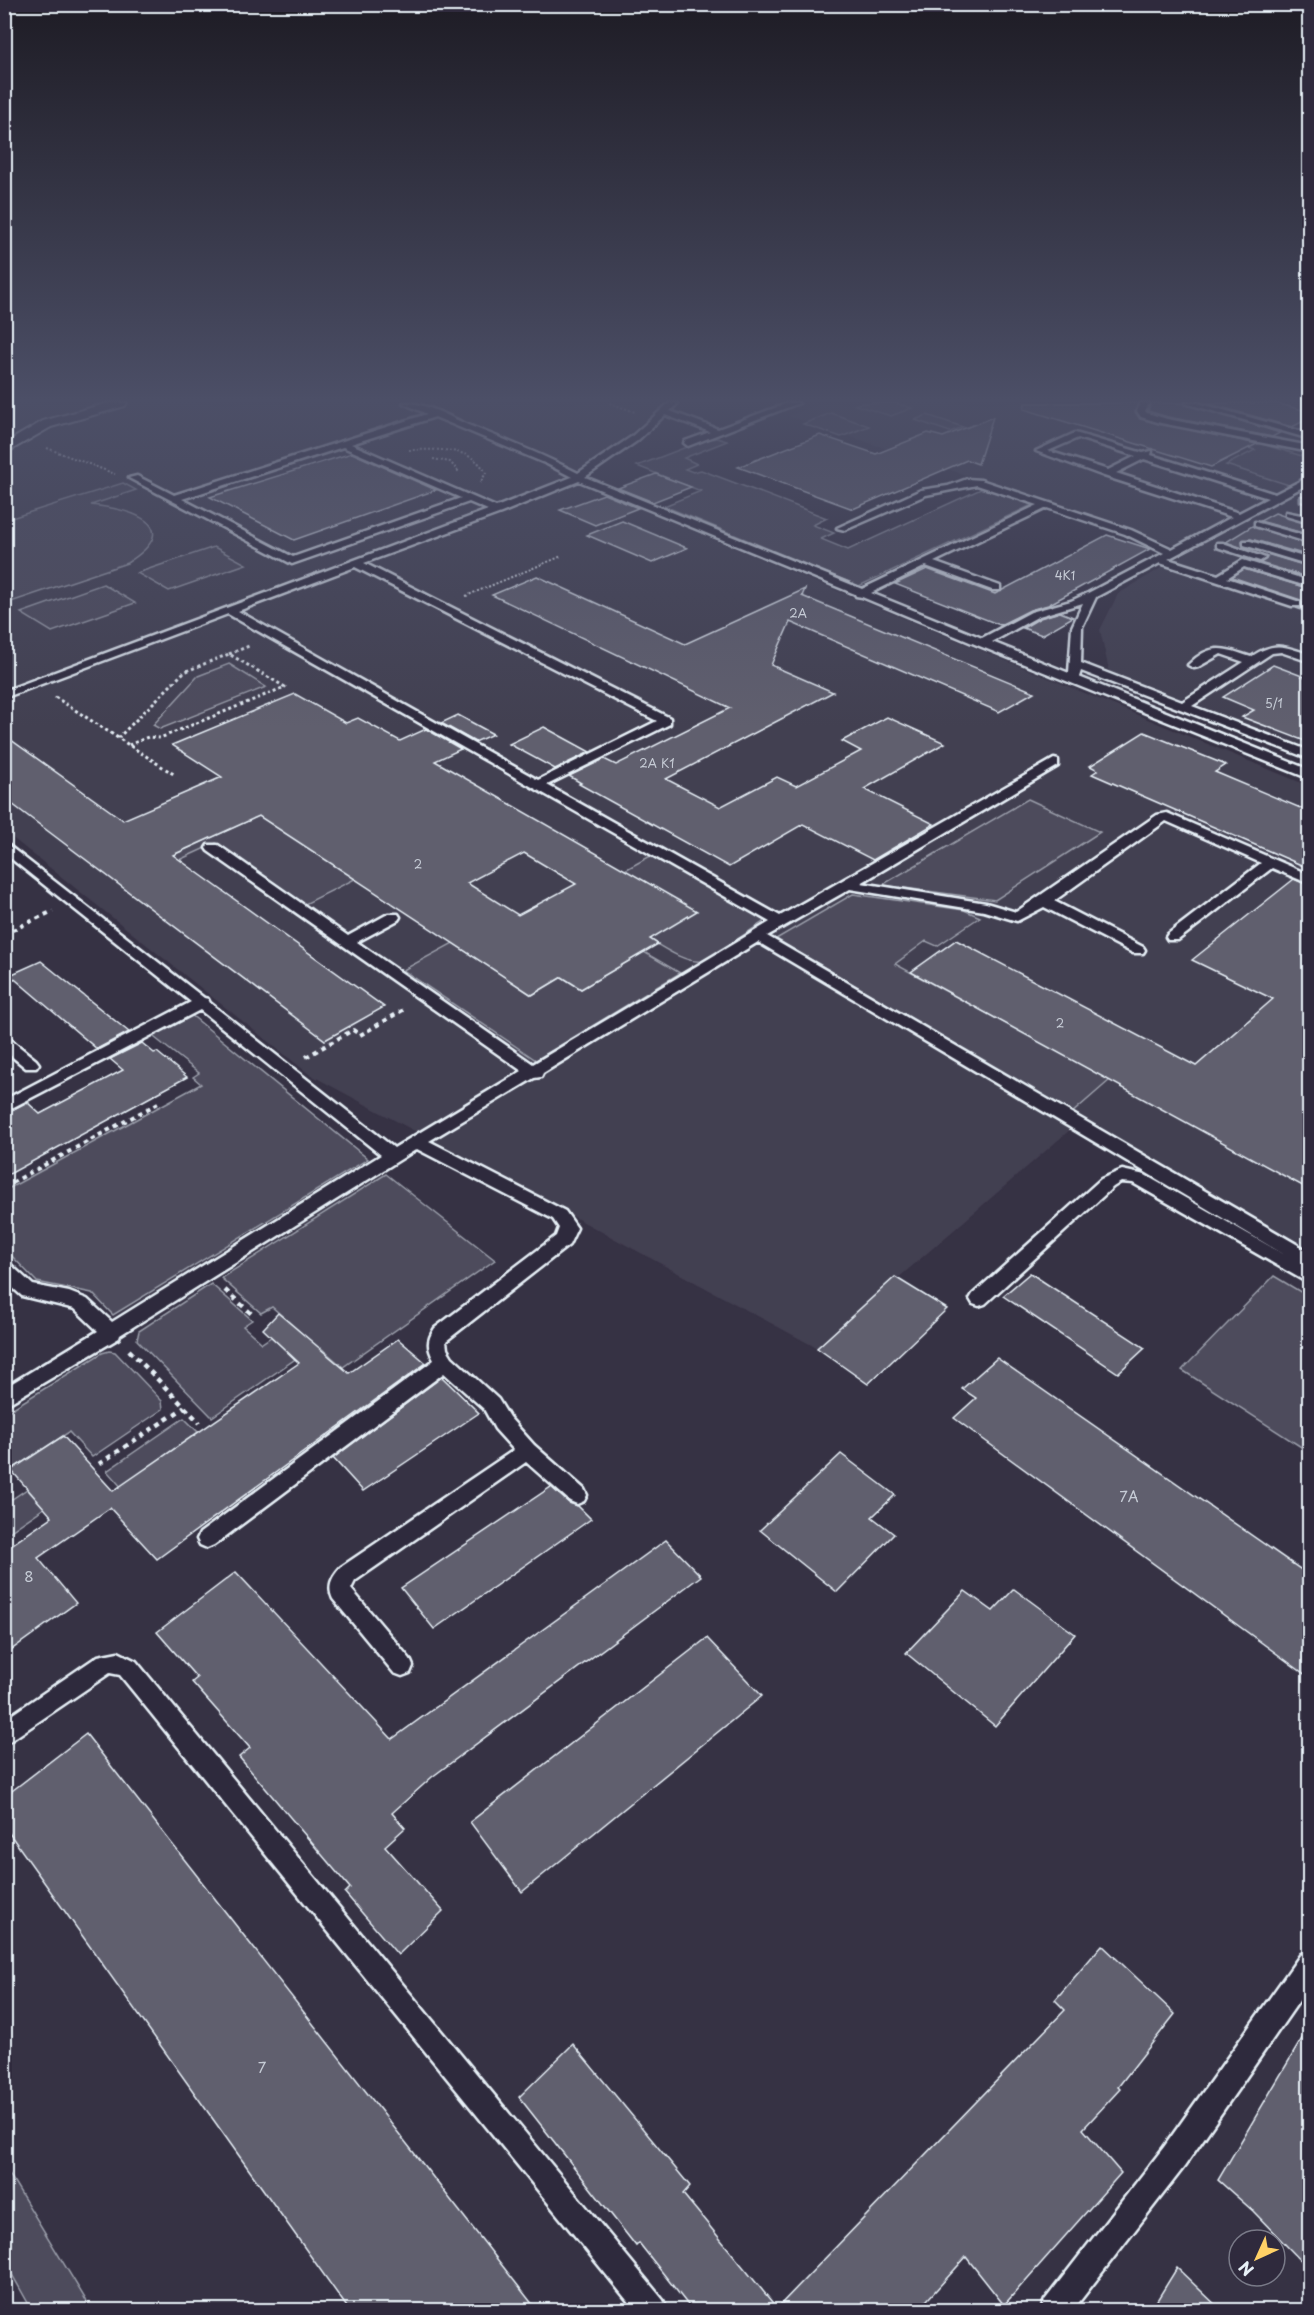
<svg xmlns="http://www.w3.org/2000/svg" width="1314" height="2315" font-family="'Playpen Sans',sans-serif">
  <rect width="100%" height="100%" fill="#363244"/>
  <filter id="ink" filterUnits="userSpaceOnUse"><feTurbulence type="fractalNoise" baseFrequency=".0167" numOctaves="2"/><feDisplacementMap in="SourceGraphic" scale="12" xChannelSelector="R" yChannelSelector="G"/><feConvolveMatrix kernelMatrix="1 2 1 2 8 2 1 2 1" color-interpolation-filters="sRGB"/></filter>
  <g filter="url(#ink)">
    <g fill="#433f51">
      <path d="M4,403H665L617,444L565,478L1309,786V1266L1071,1129L817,1348L309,1074L5,832Z"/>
      <path d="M823,403H1309V758L1111,679L1100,630L1118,594L1191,550L788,416Z"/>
    </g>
    <g fill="#4d4b5c" stroke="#9a9eaa" stroke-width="1.5">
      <path d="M860,403H896L912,408L891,416L855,405Z"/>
      <path d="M831,413L869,426L841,437L803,424Z"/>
      <path d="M927,415L963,427L950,432L915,420Z"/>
      <path d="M1228,434L1309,458V474L1292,486L1226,465L1255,450L1219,439Z"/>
      <path d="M717,438L727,441L684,458L697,464L685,469L693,472L701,470L827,518L813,525L834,533L821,539L848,550L983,488L1032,505L859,586L664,506L701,491L637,466L702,441Z"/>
      <path d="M123,483L136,490L91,505C128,509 189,524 127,563L5,604V520Z"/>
      <path d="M214,547L246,564L169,591L137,573Z"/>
      <path d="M103,584L135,603L52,632L21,613Z"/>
      <path d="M229,664L266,687L160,729L153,725L198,676Z"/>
      <path d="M1028,799L1100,832L995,900L882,885Z"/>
      <path d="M259,816L355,879L305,904L216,843L179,860L173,855Z"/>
      <path d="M654,854L766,920L706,960C687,967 655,942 639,933L625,870Z"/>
      <path d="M853,894L964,910L980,917L937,946L926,941L895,964L1110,1080L1072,1113L776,939Z"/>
      <path d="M453,943L532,995L562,977L581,989L644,952L680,973L536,1060L403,970Z"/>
      <path d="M190,1014L368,1159L113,1315L92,1293L37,1282L5,1249L4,1191L201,1084L193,1077L199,1073L150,1034Z"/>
      <path d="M386,1174L495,1260L343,1367L321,1348L311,1355L307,1351L212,1417L137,1340L139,1331L211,1284L252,1320L243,1326L262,1343L271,1337L287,1351L306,1337L272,1307L261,1313L221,1278Z"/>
      <path d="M1274,1276L1309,1297V1452L1182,1370Z"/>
      <path d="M109,1351L115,1352L162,1401L163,1409L92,1457L69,1432L11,1470L5,1466V1413L102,1353Z"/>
      <path d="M184,1418L198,1432L147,1468V1516L107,1471Z"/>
      <path d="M27,1489L44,1508L5,1535V1504Z"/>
      <path d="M4,2167H5L92,2310H32L5,2262Z"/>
    </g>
    <g fill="#605e6e" stroke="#e8f1f8" stroke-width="1.5" fill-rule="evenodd">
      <path d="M1025,403H1139L1135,412L1140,419L1257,444L1211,467L1024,409Z"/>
      <path d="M1151,403H1183L1280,433L1272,437L1168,417L1148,411Z"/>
      <path d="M1206,403H1276L1310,412V418L1292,427Z"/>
      <path d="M993,417L978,464L967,460L853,509L738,467L820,435L876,454L928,433L943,437Z"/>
      <path d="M352,453L436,490L294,540L210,497Z"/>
      <path d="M656,474L691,487L653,502L618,488Z"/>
      <path d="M604,494L638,508L595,525L560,510Z"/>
      <path d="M1275,513L1310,525V535L1260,521Z"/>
      <path d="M622,521L687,548L652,563L587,535Z"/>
      <path d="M1252,526L1310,545V556L1251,539L1242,541L1243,547L1310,567V578L1260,563L1267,557L1226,542Z"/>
      <path d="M1107,535L1150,549L1048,605L1030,610L1000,625L895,584L927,569L995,594Z"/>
      <path d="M1244,569L1310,589V613L1296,608H1302L1301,600L1232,577Z"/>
      <path d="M537,576L685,644L805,589L802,596L1034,692L999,712L790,622L771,665L833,692L666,779L720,807L777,777L796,786L861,751L842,741L887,717L945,743L864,789L934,824L873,860L803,824L729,867L579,784L581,783L569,776L604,759L616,765L730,708L492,595Z"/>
      <path d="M1060,612L1073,617L1042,635L1023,628L1040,618Z"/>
      <path d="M1273,665L1310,679V743L1242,717L1254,710L1223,697Z"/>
      <path d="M295,694L346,723L358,718L400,741L426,729L461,749L435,761L697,911L650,939L658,944L581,989L562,977L532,995L259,816L173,855L384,1007L325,1040L4,798V735L123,820L222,777L172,745ZM524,853L576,884L518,915L467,883Z"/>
      <path d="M458,715L493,734L475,742L441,723Z"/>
      <path d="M544,727L590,752L555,769L509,744Z"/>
      <path d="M1144,732L1226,765L1215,772L1310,812V872L1305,870L1308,868L1092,774L1098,770L1090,766Z"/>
      <path d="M1294,879L1310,886V1190L911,972L956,940L1196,1066L1273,999L1192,960Z"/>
      <path d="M41,961L129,1032L97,1049L10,975Z"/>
      <path d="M142,1043L154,1053L157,1052L187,1077L4,1177V1114L27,1102L40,1114L123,1070L110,1059Z"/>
      <path d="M1030,1273L1145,1348L1118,1373L1003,1296Z"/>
      <path d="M895,1277L947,1309L868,1384L817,1348Z"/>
      <path d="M278,1313L349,1373L398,1339L426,1363L157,1559L110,1508L38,1558L76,1603L4,1655V1550L52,1517L11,1470L63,1436L113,1491L299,1363L263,1329Z"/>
      <path d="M997,1358L1310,1576V1678L954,1418L976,1398L962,1389Z"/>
      <path d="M442,1377L479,1413L363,1491L333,1458Z"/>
      <path d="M841,1454L895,1495L872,1517L894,1534L837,1592L760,1530Z"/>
      <path d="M551,1487L569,1503L578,1506L591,1519L434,1629L401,1588Z"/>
      <path d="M666,1540L701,1576L432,1777L392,1813L405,1828L385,1846L443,1911L398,1955L345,1893L350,1888L239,1757L250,1748L192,1682L197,1678L157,1632L236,1572L392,1739Z"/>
      <path d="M1014,1589L1075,1634L995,1726L906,1653L965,1591L993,1611Z"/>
      <path d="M707,1638L762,1696L522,1892L470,1822Z"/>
      <path d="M86,1734L537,2310H349L4,1826V1797Z"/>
      <path d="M1102,1945L1175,2014L1118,2087L1120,2089L1083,2129L1121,2173L1004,2305L966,2257L918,2310H692L639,2243L636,2246L519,2097L573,2044L690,2186L683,2194L777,2308L1065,2010L1055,2000Z"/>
      <path d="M1310,2025V2270L1253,2211L1218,2180Z"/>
      <path d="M1177,2268L1221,2310H1151Z"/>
    </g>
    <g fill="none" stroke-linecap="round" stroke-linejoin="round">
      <g stroke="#e8f1f8" stroke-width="5">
        <g id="service">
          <path d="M403,403C424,402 448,416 468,425C505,440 542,454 578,473L631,437L669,403H678L670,411L718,429L788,403H799L688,446L684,443L685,441L710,432L665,415L637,441L585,477L862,589L1038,505L977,485L926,495L845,530L837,528L921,490L948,486L967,479L981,480L1131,530L1172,549L1232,517L1104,476L1036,451L1075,433L1143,453L1152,451L1151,455L1275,494L1310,476V483L1168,559L1218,575L1243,560L1310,581V587L1244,567L1227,578L1300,602V606H1292L1160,563L1096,597L1082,627L1081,663L1182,702L1244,662L1221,654L1198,667L1194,668L1188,665C1211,642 1224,648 1251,657C1275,641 1284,646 1310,655V662L1281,652L1272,653L1192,706L1310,751V759L1081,671L1079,677L1310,770V779L977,645L862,597L856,596L855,594L579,481L501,513L364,563L670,718V724L547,785L780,916L1054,759L1058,760V766L861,883L986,903L1016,912L1157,815L1167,813L1310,875V884L1272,868L1178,940H1168L1166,937L1168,934L1261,863L1166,821L1054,901L1143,947L1145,950L1143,953H1133L1044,907L1017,921L984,911L850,889L767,936L1310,1252V1267L1305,1266L1310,1268V1284L1133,1183L1121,1182L1113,1187L985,1304L979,1306L973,1304L970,1299L973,1294L1101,1179L1122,1170L1145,1175L1285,1255L758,942L543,1073L541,1077L534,1078L429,1141L565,1211L577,1228L569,1245L446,1341L447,1349L452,1357L498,1399L509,1417L534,1445L584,1489L587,1495L584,1501L577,1504L570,1501L526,1462L355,1581L351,1589L410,1659L413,1666L410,1673L402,1676L394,1673L333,1599C327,1586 332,1577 341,1567L514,1450L495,1429L484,1409L444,1373L214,1545L207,1548L200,1545L197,1539L200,1533L434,1360C427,1347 427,1340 435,1328L556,1236L559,1228L553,1219L417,1149L120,1335L119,1338L4,1406V1388L98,1331L75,1309L22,1296L4,1280V1263L10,1264L33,1285L69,1292L87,1299L112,1322L381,1155L200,1010L4,1112V1100L191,1002L4,853V842L204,998L208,999L210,1003L394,1148L522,1071L208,851L206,848L208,845H218L348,936L388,914H398L400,917L398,920L357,942L533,1064L770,922L228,614L4,698V691L488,510L469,502L292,564L129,478L137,476L174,495L427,414ZM435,417L547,464L572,477L496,507L351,444ZM1078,438L1136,456L1108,470L1048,451ZM343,447L461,498L293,557L182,499ZM1144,459L1268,498L1239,513L1116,473ZM1047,508L1125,534L1164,553L1088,593L1071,601L1031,612L982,638L871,593L926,566L992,590H1000V586L934,562ZM355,567L657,721L538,780L238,611ZM1083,603L1072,627L1069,673L992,642L1039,616Z"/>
          <path d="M1141,403H1149L1145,411L1147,413L1167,419L1310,446V452L1161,423L1141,417L1137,411Z"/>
          <path d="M1185,403H1198L1310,434V439Z"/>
          <path d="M1301,497L1310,498V504L1301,501Z"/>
          <path d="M1286,512L1310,517V523L1286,516Z"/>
          <path d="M1255,522L1310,537V543L1255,526Z"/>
          <path d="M1244,541H1250L1310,559V565L1244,545Z"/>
          <path d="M1217,543H1223L1265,558L1260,561L1217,547Z"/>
          <path d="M4,1037L10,1039L36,1060L39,1064L36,1068H26L4,1050Z"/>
          <path d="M118,1652L136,1661L663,2300L667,2310H635L120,1675L110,1673L4,1745V1720L98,1656Z"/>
          <path d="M1310,1951V1985L1184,2167L1073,2310H1041L1045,2300L1164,2147L1301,1954Z"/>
        </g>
      </g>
      <g stroke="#e8f1f8" stroke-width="4">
        <path id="pedestrian" d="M108,403H127L125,406L51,427L4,454V444L43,421Z"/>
      </g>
      <g stroke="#e8f1f8" stroke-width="2" stroke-dasharray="2 2" stroke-linecap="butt">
        <path d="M610,403L635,412"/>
        <path d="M47,448L115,474"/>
        <path d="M409,450C436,450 471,445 486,473L480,483"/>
        <path d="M433,459L450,462L459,472"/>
        <path d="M466,596L562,556"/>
      </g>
      <g stroke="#e8f1f8" stroke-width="3" stroke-dasharray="3 3" stroke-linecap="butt">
        <path d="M229,654L249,646"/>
        <path d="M55,697L175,775"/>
        <path d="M118,738L184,672L229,654L285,687L160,738L148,737L129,745"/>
      </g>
      <g stroke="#e8f1f8" stroke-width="4" stroke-dasharray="4.5 4.5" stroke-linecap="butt">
        <path d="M4,934L53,911"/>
        <path d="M306,1057L353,1030L360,1035L405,1009"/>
        <path d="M4,1187L162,1101"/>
      </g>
      <g stroke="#e8f1f8" stroke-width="4.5" stroke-dasharray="5 5" stroke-linecap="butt">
        <path d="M225,1290L254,1316"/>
        <path d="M129,1350L200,1423"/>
        <path d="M99,1464L185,1407"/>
      </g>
      <use href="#service" fill="#2f2a3d" fill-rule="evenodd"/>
      <use href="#pedestrian" fill="#2f2a3d" fill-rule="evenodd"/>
    </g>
  </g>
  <linearGradient id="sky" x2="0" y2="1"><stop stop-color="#1e1c25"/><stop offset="0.55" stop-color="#4c4f67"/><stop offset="1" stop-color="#4c4f67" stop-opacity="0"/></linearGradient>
  <rect width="1314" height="727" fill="url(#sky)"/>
  <g text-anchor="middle" stroke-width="6" stroke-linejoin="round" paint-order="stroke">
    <g font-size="12" fill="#c6ccd6">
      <text x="1065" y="580">4K1</text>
      <text x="798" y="618">2A</text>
      <text x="1274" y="708">5/1</text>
      <text x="657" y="768">2A К1</text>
      <text x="418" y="869">2</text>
      <text x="1060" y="1028">2</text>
    </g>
    <g font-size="15" fill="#c6ccd6">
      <text x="1129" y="1502">7A</text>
      <text x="29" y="1582">8</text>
      <text x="262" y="2073">7</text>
    </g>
  </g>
  <rect width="1314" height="2315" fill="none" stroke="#2f2a3d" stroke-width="24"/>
  <rect x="12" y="12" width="1290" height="2291" fill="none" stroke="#e8f1f8" stroke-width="2" filter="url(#ink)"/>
  <g transform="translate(1257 2258) rotate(225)"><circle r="28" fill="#2f2a3d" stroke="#797a88" stroke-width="1.5"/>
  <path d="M0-4.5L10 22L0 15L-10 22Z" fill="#ffd166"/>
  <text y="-9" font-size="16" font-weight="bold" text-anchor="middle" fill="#e8f1f8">N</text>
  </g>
</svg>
